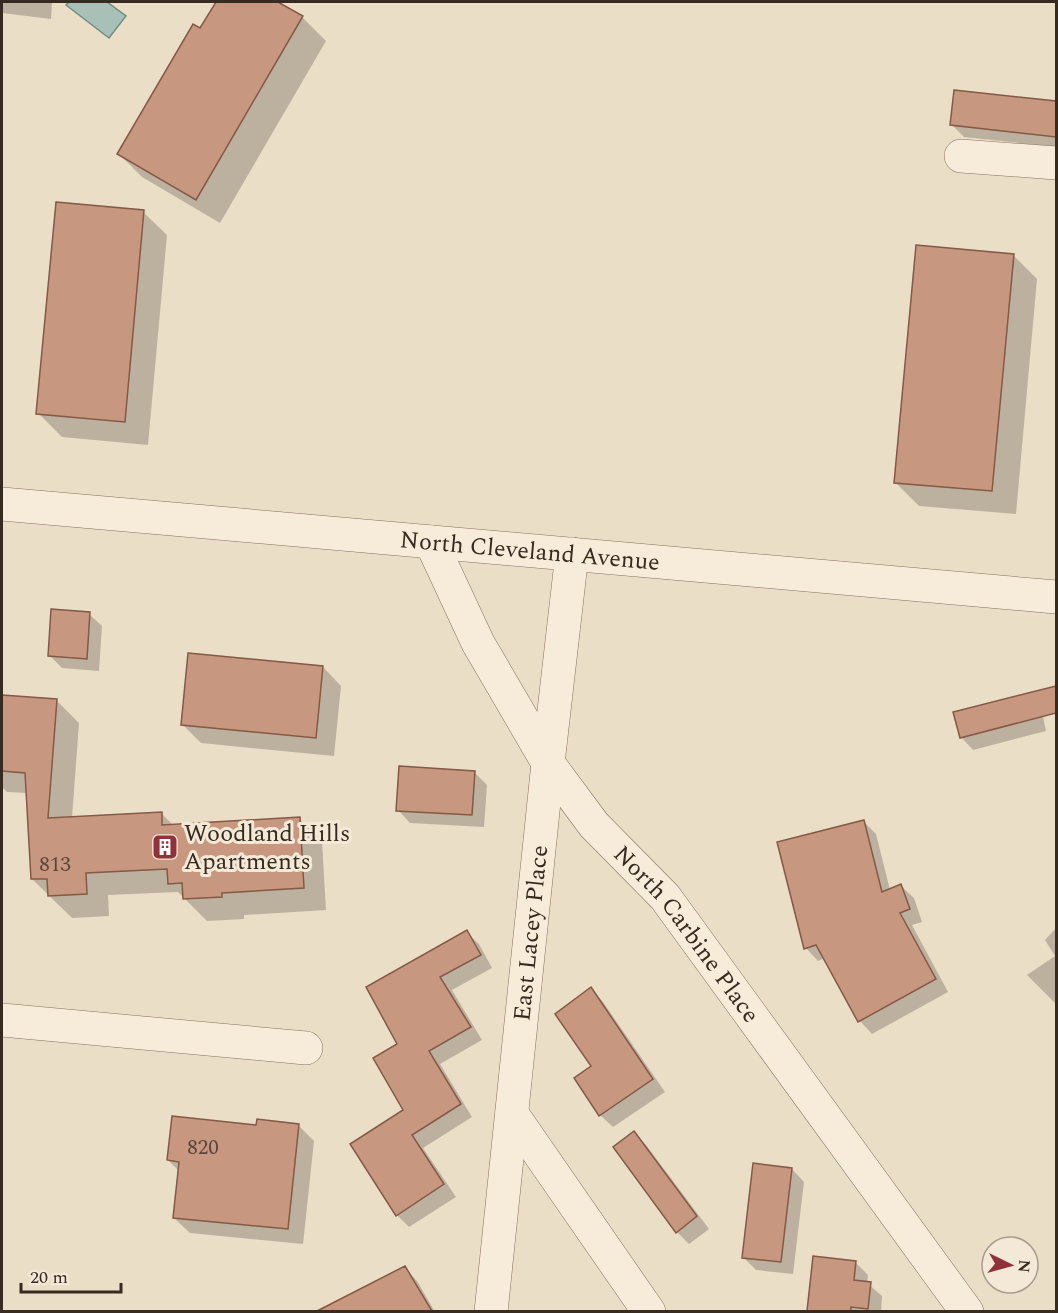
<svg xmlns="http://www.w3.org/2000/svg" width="1058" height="1313" font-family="Spectral,serif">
  <rect width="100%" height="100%" fill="#ebdec7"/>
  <path fill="#a8c0b7" stroke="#6f8e83" stroke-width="1.5" d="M69,2H107L126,16L109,38L66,5Z"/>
  <g fill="#0003">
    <path d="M2,2H52L51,19L2,13Z"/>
    <path d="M218,2H275L302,17L326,41L220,223L142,177L119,154L201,30Z"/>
    <path d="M955,92L1056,103V147L964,137L952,125Z"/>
    <path d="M143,212L167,235L148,445L62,437L38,413Z"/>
    <path d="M1013,255L1037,279L1016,514L919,506L895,482Z"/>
    <path d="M89,614L102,626L99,671L62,668L49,655Z"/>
    <path d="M323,667L341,686L334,756L201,743L183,725Z"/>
    <path d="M2,696L56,700L79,723L72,818L161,813L174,826L299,819L322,841L326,910L244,915V919L207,921L178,892L108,895L109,916L72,918L32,879L28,793L7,792L2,787Z"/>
    <path d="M1041,707L1046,731L973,750L961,737Z"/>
    <path d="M474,772L487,785L484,827L410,823L398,810Z"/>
    <path d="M864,822L876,834L890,890L901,886L914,898L922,922L912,925L948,992L872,1034L860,1021L825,958L818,961L806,948Z"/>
    <path d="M1056,928V1004L1027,975L1055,956L1045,940Z"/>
    <path d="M466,932L479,944L492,968L452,990L482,1040L440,1064L472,1117L423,1148L456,1197L409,1227L397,1215L405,1111L399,1044Z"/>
    <path d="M591,989L603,1002L665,1092L613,1127L600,1115Z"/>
    <path d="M298,1125L314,1141L303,1244L190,1233L174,1218L179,1171L168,1160L257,1126Z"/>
    <path d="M634,1133L646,1145L709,1229L689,1244L677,1232Z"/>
    <path d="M792,1169L804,1182L793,1274L756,1270L744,1258Z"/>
    <path d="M814,1258L855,1262L868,1275L867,1283L882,1296L881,1312H809Z"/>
    <path d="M405,1268L417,1281L435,1312H346L341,1301Z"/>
  </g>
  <g fill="#c79780" stroke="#845945" stroke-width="1.5">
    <path d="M216,2H278L303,16L196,200L117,154L193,24L200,28Z"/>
    <path d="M954,90L1056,101V137L950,125Z"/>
    <path d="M56,202L144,210L125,422L36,414Z"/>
    <path d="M916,245L1014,254L992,491L894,483Z"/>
    <path d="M51,609L90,612L87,659L48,656Z"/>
    <path d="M188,653L323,666L316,738L181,725Z"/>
    <path d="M1056,686V713L960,738L953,712Z"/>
    <path d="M2,695L57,699L48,818L162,812V825L300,817L304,888L222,893V897L183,899L182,883L168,884L167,869L86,873L87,894L48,896L47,879H31L25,773L2,771Z"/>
    <path d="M399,766L475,771L472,815L396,811Z"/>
    <path d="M864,820L882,892L901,884L910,909L900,913L936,979L858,1022L816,945L804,949L777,842Z"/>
    <path d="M467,930L481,955L440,977L471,1027L429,1051L461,1104L412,1135L444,1184L396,1216L350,1144L403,1110L373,1058L397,1044L366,987Z"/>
    <path d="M591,987L653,1079L599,1116L574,1078L591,1066L555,1014Z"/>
    <path d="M172,1116L256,1125L257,1119L299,1124L288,1229L173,1218L179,1162L167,1160Z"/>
    <path d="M634,1131L697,1216L676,1233L613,1147Z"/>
    <path d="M753,1163L792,1168L781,1262L742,1258Z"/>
    <path d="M813,1256L856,1261L854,1280L871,1282L868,1309L851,1307V1311H807Z"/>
    <path d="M405,1266L432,1311H317Z"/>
  </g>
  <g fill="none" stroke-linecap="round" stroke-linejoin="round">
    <g stroke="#86705e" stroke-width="34">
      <g id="minor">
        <path d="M961,156L1056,163"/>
        <path id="s1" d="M2,504L1056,597"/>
        <path id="s2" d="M431,542L478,643L548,763L594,825L665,897L967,1312"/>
        <path d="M2,1020L306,1048"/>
        <path d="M512,1114L649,1312"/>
        <path id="s3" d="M491,1312L548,763L572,554"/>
      </g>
    </g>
    <use href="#minor" stroke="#f7ecda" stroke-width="33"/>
  </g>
  <defs>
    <g id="building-square" transform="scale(1.35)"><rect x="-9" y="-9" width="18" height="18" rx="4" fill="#91323b" stroke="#f3e9d6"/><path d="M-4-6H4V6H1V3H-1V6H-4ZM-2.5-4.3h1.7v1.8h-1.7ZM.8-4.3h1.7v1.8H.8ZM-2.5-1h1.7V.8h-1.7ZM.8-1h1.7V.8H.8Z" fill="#fff"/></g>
  </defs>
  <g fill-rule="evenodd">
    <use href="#building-square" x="165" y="847"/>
  </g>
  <g text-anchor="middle" stroke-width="6" stroke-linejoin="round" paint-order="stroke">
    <g font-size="21" fill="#5b4538">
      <text x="55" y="871">813</text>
      <text x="203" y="1154">820</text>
    </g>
    <g font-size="24" fill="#372a20" stroke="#f3e9d6">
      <text dy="8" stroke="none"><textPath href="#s1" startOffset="530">North Cleveland Avenue</textPath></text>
      <text dy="8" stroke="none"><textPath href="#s3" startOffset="381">East Lacey Place</textPath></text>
      <text dy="8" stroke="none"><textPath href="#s2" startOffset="471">North Carbine Place</textPath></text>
    </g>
    <g font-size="24" fill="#372a20" stroke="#f3e9d6" text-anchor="start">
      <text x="184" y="841">Woodland Hills<tspan x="184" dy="28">Apartments</tspan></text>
    </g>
  </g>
  <rect width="1058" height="1313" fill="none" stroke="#372a20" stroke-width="6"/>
  <g transform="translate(1010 1265) rotate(95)"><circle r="28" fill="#f3e9d6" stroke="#a89d8d" stroke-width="1.5"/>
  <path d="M0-4.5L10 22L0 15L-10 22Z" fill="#91323b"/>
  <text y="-9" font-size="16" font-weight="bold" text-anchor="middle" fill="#372a20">N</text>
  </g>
  <path d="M21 1283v9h100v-9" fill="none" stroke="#372a20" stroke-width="3"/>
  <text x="30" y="1283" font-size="18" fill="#372a20" stroke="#f3e9d6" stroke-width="4.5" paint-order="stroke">20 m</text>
</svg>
